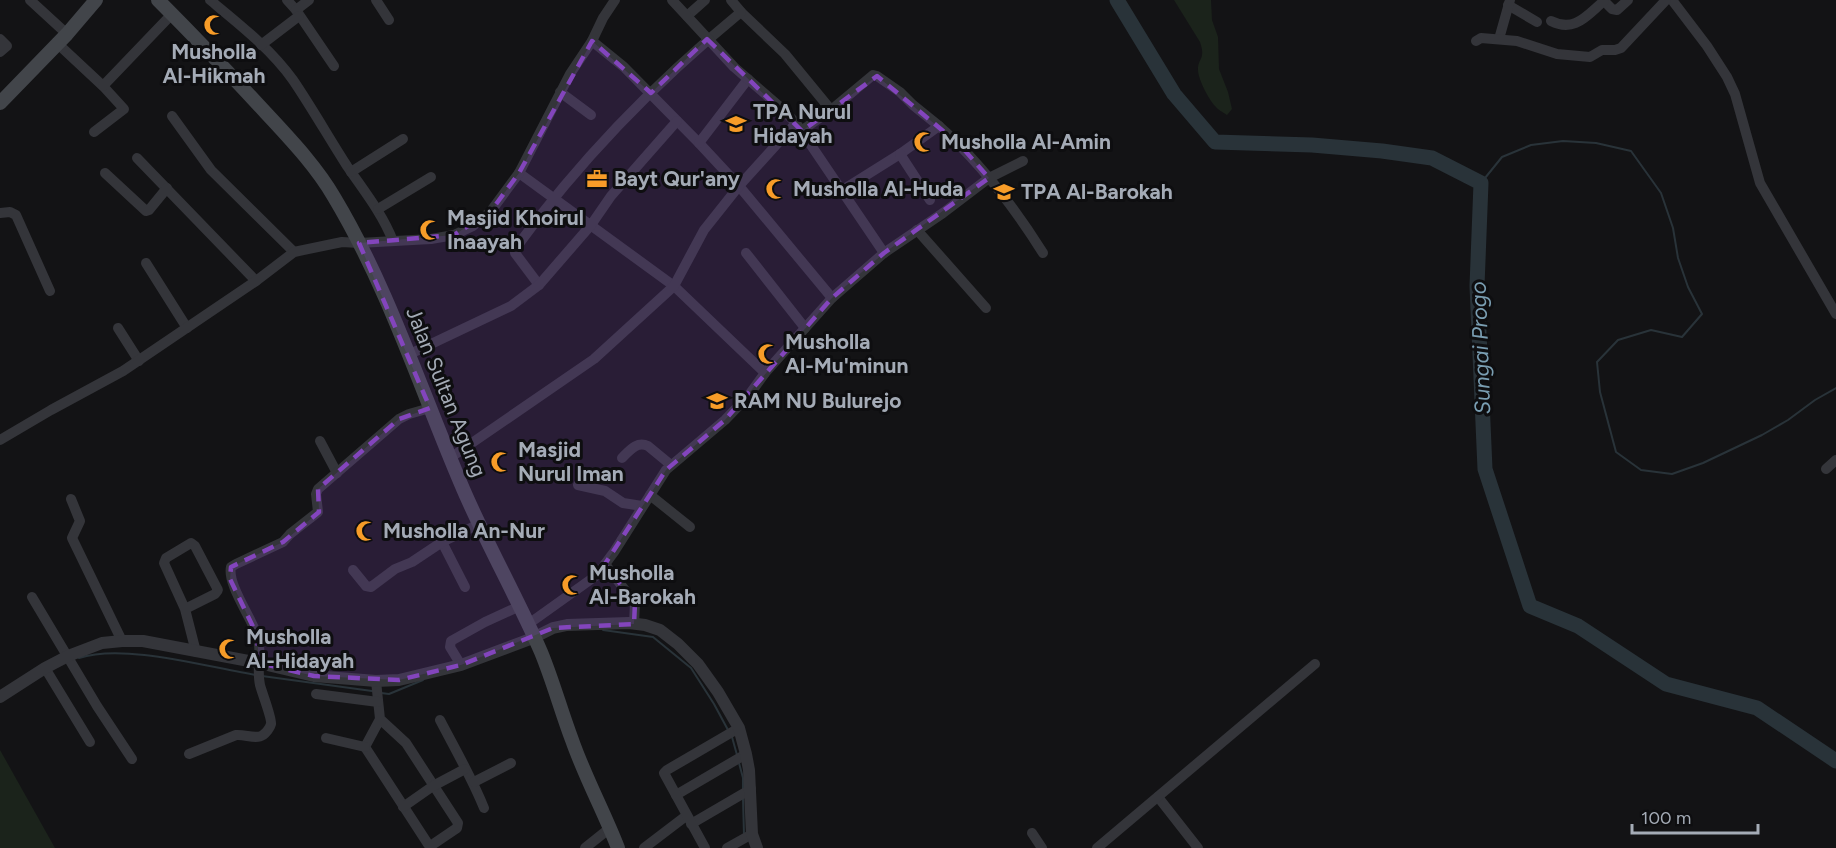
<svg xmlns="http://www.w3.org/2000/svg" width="1836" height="848" font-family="Figtree,sans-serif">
  <rect width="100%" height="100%" fill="#131315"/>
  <g fill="#1b231b">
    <path d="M1174,0H1211L1212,20L1218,37L1219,69L1228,92L1232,109L1227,115C1223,112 1218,110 1215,106C1209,100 1198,79 1198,70C1198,57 1206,60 1200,42Z"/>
    <path d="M0,750L55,848H0Z"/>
  </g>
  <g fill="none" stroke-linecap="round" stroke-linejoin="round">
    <g stroke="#293339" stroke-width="2">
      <path d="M1481,183L1502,157L1531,145L1563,141L1596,143L1631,151L1661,193L1673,228L1678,258L1688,287L1702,314L1682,337L1651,330L1618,340L1597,362L1600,392L1616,452L1641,470L1672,474L1703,463L1762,435L1788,420L1815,400L1836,388"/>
      <path d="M603,630L653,637L691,668L714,704L728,730"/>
      <path d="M79,658C124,643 207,667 256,675"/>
      <path d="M262,676L372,691"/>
      <path d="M381,693L389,694L423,680"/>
      <path d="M732,737L737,755"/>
      <path d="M739,763L743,778V790"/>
      <path d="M743,799L744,835"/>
    </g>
    <path stroke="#293339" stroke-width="15" d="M1117,0L1174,94L1215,142L1312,145L1382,151L1432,158L1481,183L1477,286L1485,469L1530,606L1578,626L1666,684L1757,708L1836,761"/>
    <g stroke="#34353a" stroke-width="10">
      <path d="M30,0L67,34"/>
      <path d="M210,0C239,24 271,49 293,80C312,108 329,138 347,166C364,191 382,213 393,241"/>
      <path d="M287,0L296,10L334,66"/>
      <path d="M376,0L389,20"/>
      <path d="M1603,0L1612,9L1617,10L1628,0"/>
      <path d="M1672,0L1707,46L1727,77L1735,94L1760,183L1836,314"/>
      <path d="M1508,5L1537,22"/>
      <path d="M296,10L309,0"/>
      <path d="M741,12L785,54L831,110L873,75L877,76L900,92L913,105L939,126L900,154L841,191"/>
      <path d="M687,16L705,0"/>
      <path d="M1551,21C1575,33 1587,15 1604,1"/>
      <path d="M0,39L7,46L0,52"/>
      <path d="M1499,39L1510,0"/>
      <path d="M592,41L624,67L699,143L739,186L832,298"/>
      <path d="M1476,41L1481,38L1517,41L1557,54L1590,57L1602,50H1615L1621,48L1666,0"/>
      <path d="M58,44L103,86L124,109L94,132"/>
      <path d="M261,45L299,16"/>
      <path d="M103,86L172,14"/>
      <path d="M560,92L591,115"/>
      <path d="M172,116L211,170L294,252"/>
      <path d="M939,126C980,162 1014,207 1043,253"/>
      <path d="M801,131L831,110"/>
      <path d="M699,143L748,79"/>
      <path d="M900,154L930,200"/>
      <path d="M137,158L256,281"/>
      <path d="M351,172L403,139"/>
      <path d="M105,173L146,211L149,210L167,188"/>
      <path d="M519,173L674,286L765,373"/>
      <path d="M378,209L431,177"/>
      <path d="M0,213L10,212L16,215L50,291"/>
      <path d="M917,230L986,308"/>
      <path d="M746,253L805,328"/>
      <path d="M884,253L943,213L989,178L1023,161"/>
      <path d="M146,263L187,328"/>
      <path d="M539,285L515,253V249C579,161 657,81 741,12L731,0"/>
      <path d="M118,328L139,361"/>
      <path d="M410,354L511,306L539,285L591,225L611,196L677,121"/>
      <path d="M0,440L51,410L123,371L256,281L294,252L342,242L359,243L431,239L454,235L473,226L491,211L519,173L570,74L592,41L603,18L615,0"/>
      <path d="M320,441L337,473"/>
      <path d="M450,458L594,359L674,286L704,230L739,186L796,123"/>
      <path d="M622,458C630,450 637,441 648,446L671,465"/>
      <path d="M1826,469L1836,460"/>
      <path d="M578,485L605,491L623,503L642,506"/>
      <path d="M650,495L690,527"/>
      <path d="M71,499L80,521L72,538L122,641"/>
      <path d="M442,542L465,587"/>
      <path d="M605,564L635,603L634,624"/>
      <path d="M353,570L366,586L371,587L395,569L412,562L442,542L479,524"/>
      <path d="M32,597L97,706L132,759"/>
      <path d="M185,609L164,563L166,558L191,543L195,546L218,590L215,594L185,609L196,652"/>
      <path d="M527,625L597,575L614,552L666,470L725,420L749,395L765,373L832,298L884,253L796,123L779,106L734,67L672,0"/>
      <path d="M461,665L450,647L451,641L485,622L520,606"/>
      <path d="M45,668L90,742"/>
      <path d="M376,681L380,719L406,743L458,823L457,828L432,845L428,844L365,747L380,719"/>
      <path d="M316,694L378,702"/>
      <path d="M440,720C455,749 472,778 484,808"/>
      <path d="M326,738L365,747"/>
      <path d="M189,754L236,735C245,734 256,740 263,735C266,733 270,728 271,724C272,718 262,693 260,685C256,668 263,651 257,635C251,617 227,584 231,567L236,564L283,542L290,534L318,512L316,494L318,489L399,419L409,414L430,408"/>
      <path d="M474,782L511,763"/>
      <path d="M676,795L746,754"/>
      <path d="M1158,797L1198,848"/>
      <path d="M403,807L433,786L465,769"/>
      <path d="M691,824L751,789"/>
      <path d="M1032,833L1042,848"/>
      <path d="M585,848L610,828"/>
      <path d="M644,848L686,816"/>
      <path d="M705,848L664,773L667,770L739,728"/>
      <path d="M727,848L752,834"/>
      <path d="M1097,848L1315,664"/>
    </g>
    <path stroke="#34353a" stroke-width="12" d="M0,697L45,668L68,656L102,643L122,641H143L259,663L314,676L376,681L399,680L461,665L533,638L553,628L567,625L629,623L645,625L660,630L678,644L698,664L718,692L739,728L746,754L749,770L752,834L757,848"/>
    <g stroke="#42454a" stroke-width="14">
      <path d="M158,0C195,37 231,75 266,113C290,139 316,166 334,197C388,287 420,388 461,484C485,541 516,595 541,652C553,681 561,711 572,740C585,777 604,812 618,848"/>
      <path d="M0,103L67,34L96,0"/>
    </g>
  </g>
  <path fill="#8345bd" fill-opacity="0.2" stroke="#8345bd" stroke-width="4.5" stroke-dasharray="12 8" stroke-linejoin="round" d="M707,39L802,131L877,76L960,145L989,178L884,253L832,298L725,420L666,470L605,564L635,603L634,624L553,628L461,665L399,680L314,676L259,663L257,635L230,579L231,567L283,542L319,512L318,489L399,419L430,408L359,243L454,235L491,211L519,173L592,41L651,93Z"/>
  <defs>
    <g id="mosque-bare" transform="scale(1.62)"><path d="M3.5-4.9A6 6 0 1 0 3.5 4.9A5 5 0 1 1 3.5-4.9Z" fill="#f79c28" stroke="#0e0e10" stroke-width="2.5" paint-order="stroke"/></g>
    <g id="school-bare" transform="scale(1.62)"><path d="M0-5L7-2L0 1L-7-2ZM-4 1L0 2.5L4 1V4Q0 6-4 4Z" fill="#f79c28" stroke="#0e0e10" stroke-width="2.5" paint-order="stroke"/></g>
    <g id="office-bare" transform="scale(1.62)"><path d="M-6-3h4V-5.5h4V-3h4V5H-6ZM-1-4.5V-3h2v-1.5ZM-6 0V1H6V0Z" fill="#f79c28" stroke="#0e0e10" stroke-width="2.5" paint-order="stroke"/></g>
  </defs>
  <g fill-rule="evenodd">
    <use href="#mosque-bare" x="214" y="25"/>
    <use href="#school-bare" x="736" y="124"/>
    <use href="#mosque-bare" x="924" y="142"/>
    <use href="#office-bare" x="597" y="179"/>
    <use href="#mosque-bare" x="776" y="189"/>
    <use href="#school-bare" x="1004" y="192"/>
    <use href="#mosque-bare" x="430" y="230"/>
    <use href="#mosque-bare" x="768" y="354"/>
    <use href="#school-bare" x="717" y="401"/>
    <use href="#mosque-bare" x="501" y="462"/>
    <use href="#mosque-bare" x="366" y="531"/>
    <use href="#mosque-bare" x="572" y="585"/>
    <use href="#mosque-bare" x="229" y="649"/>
  </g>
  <g text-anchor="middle" stroke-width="6" stroke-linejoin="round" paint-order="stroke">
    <g font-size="21" font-weight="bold" fill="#a4abb6" stroke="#0e0e10" text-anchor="start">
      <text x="214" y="59" text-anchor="middle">Musholla<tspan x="214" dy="24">Al-Hikmah</tspan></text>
      <text x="753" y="119">TPA Nurul<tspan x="753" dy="24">Hidayah</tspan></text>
      <text x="941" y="149">Musholla Al-Amin</text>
      <text x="614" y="186">Bayt Qur'any</text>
      <text x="793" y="196">Musholla Al-Huda</text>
      <text x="1021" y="199">TPA Al-Barokah</text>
      <text x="447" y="225">Masjid Khoirul<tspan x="447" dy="24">Inaayah</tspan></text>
      <text x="785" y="349">Musholla<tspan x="785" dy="24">Al-Mu'minun</tspan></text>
      <text x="734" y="408">RAM NU Bulurejo</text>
      <text x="518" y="457">Masjid<tspan x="518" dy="24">Nurul Iman</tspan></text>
      <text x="383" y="538">Musholla An-Nur</text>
      <text x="589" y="580">Musholla<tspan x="589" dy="24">Al-Barokah</tspan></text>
      <text x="246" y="644">Musholla<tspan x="246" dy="24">Al-Hidayah</tspan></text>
    </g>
    <g font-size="21" fill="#a4abb6" stroke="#0e0e10">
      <text transform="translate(446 392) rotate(68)" y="7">Jalan Sultan Agung</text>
    </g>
    <g font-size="22" font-style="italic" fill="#7a9eb2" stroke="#0e0e10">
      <text transform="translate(1480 348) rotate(-92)" y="8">Sungai Progo</text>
    </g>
  </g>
  <path d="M1632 824v9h126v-9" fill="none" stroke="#a4abb6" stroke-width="3"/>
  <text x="1641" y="824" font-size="18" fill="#a4abb6" stroke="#0e0e10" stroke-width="4.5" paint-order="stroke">100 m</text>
</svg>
